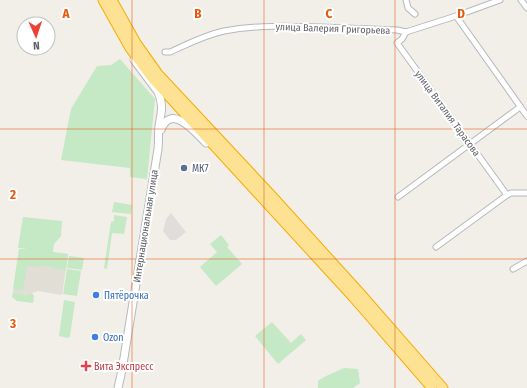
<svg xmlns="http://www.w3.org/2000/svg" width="527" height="388" font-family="'Fira Sans Condensed',sans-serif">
  <rect width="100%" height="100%" fill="#f1efe8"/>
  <path fill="#e0deda" d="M171,213L186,232L176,240H170L163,231L166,219Z"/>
  <path fill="#e1ded6" d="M19,249L68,254L62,295L38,291L27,295L13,292Z"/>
  <g fill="#c5e8c5">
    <path d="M120,59L155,99L147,179L130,177V168L61,160L71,109L97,66L111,65Z"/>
    <path d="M114,202L132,205L131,214L112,212Z"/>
    <path d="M114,215L127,217L124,234L112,233L107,269L104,268L111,222L114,221Z"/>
    <path d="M23,217L62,221L61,236L54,244L53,252L68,254L66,270L53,268V267L40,265L39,267L27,266L23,290L13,289L19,249H28L18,248Z"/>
    <path d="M221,235L229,245L227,247L242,264L216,286L200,267L217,252L210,244Z"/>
    <path d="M69,256L84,258L82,270L67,268Z"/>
    <path d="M67,269L81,271L77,296L63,294Z"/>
    <path d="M13,292L27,295L32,293L34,296L33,303L17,301L12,297Z"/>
    <path d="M64,300L75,302L70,336L68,338L59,336Z"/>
    <path d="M272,322L291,343L301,334L306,340L278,364L255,336Z"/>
    <path d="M344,368L358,369L360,383L353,388H318V381L324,377Z"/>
  </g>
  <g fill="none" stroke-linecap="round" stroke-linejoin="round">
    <g stroke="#b5b8bc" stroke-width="7">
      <g id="street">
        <path d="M406,0L408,8L415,14"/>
        <path d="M521,0L527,8"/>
        <path d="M456,16L527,116"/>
        <path d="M406,32L402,39L397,43L507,195"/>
        <path d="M165,52H170C188,44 205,35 224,31C256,25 289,26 321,27C347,28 372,29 397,30L406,32L456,16L500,0"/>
        <path d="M398,197L520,107"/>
        <path d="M436,247L507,195L511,193H527"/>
        <path d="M513,269L527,261"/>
      </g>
    </g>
    <g stroke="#b6babf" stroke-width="9">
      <g id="secondary">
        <path d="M161,130C171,102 196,133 206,143"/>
        <path d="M118,388L122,370L158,149C159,141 158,134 159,126C161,113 164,106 158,92L134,60"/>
      </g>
    </g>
    <g stroke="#f9ab00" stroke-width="11">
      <g id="highway">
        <path d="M103,0L130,48L152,78L353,297L432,388"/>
        <path d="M112,0L136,43L158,74L272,196L359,292L443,388"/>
      </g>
    </g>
    <use href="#street" stroke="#fff" stroke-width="5"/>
    <use href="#secondary" stroke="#fff" stroke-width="7"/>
    <use href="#highway" stroke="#fde293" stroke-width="9"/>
  </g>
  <path fill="none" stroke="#e8590c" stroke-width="1" stroke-opacity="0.55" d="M132,0V388M264,0V388M395,0V388M0,129H527M0,259H527"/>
  <circle fill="#5c6f8a" stroke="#fff" stroke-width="1.5" cx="184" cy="168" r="4"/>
  <g fill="#3f7fe0" stroke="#fff" stroke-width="1.5">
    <circle cx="96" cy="295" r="4"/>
    <circle cx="95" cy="337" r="4"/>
  </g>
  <path fill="#e0444e" stroke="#fff" stroke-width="1.5" d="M84 360h4v4h4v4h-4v4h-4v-4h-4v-4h4z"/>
  <g text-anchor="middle" stroke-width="4" stroke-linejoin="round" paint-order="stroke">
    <g font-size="10" fill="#5f6368" stroke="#fff">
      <text transform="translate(333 28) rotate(2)" y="4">улица Валерия Григорьева</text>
      <text transform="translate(448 113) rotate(54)" y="4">улица Виталия Тарасова</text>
      <text transform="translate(145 226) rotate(-81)" y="4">Интернациональная улица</text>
    </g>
    <g font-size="10" fill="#4e5e75" stroke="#fff" text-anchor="start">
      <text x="192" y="172">МК7</text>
    </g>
    <g font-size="10" fill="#366cbe" stroke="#fff" text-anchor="start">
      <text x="104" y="299">Пятёрочка</text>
      <text x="103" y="341">Ozon</text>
    </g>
    <g font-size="10" fill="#be3a42" stroke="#fff" text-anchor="start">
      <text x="94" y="370">Вита Экспресс</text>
    </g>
  </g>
  <g font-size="13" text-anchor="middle" font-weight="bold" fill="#e8590c" stroke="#fff" stroke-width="4" stroke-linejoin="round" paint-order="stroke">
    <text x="66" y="18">A</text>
    <text x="198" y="18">B</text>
    <text x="329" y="18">C</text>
    <text x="461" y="18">D</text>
    <text x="13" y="199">2</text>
    <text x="13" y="328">3</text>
  </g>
  <g transform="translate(36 36) rotate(177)"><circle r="19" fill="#ffffff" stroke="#bfc1c3"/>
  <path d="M0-3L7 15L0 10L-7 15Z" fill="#ea4335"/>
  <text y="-6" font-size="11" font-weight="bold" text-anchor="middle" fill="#5f6368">N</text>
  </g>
</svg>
